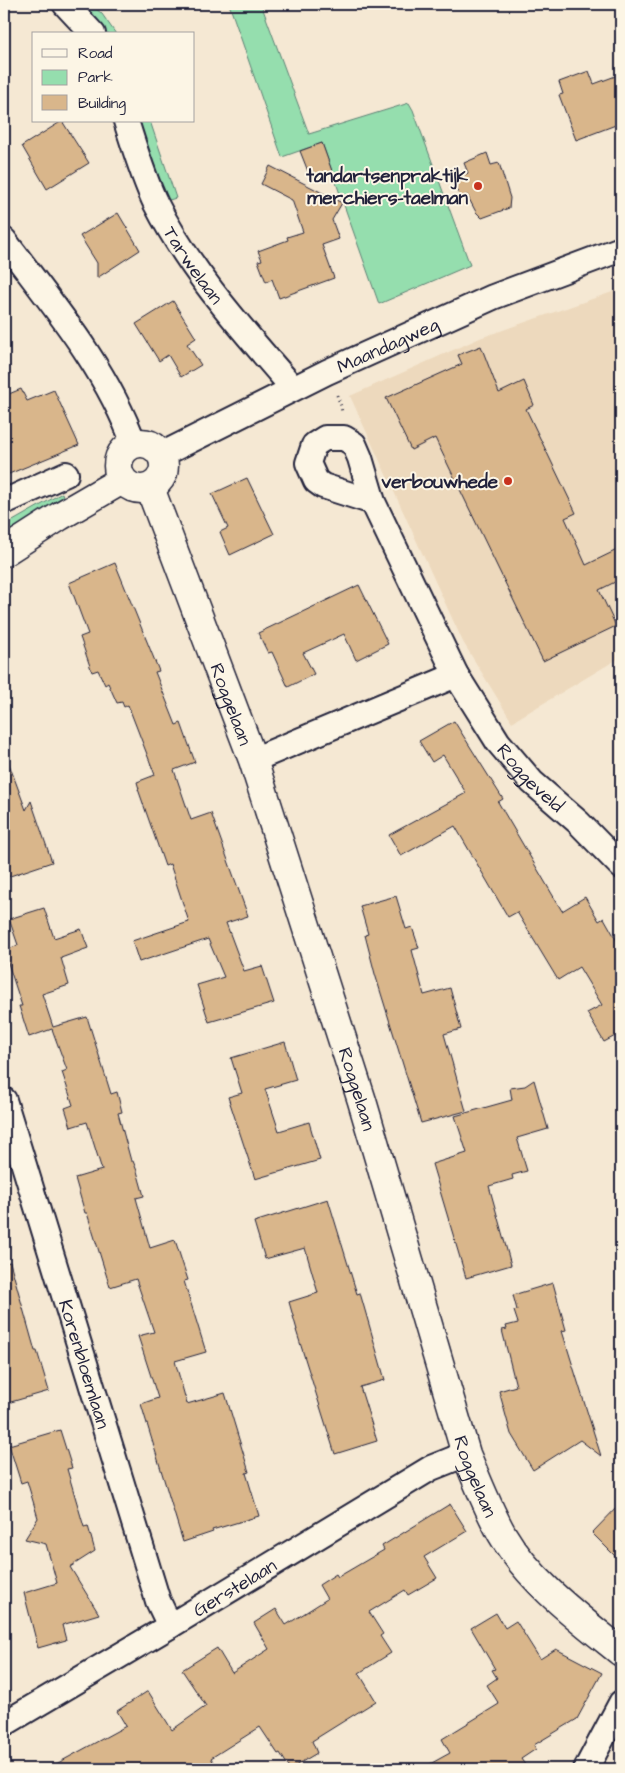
<svg xmlns="http://www.w3.org/2000/svg" width="625" height="1773" font-family="'Architects Daughter',sans-serif">
  <rect width="100%" height="100%" fill="#f5e8d3"/>
  <filter id="ink" filterUnits="userSpaceOnUse"><feTurbulence type="fractalNoise" baseFrequency=".02" numOctaves="2"/><feDisplacementMap in="SourceGraphic" scale="10" xChannelSelector="R" yChannelSelector="G"/><feConvolveMatrix kernelMatrix="1 2 1 2 8 2 1 2 1" color-interpolation-filters="sRGB"/></filter>
  <g filter="url(#ink)">
    <path fill="#edd9bd" d="M621,289V657L512,722L463,642L350,396L480,338Z"/>
    <g fill="#95deae" stroke="#5c8074">
      <path d="M75,4H91L102,14L116,34H100Z"/>
      <path d="M229,4H261L309,134L409,103L413,110L470,265L379,304L322,143L282,157Z"/>
      <path d="M135,121H150L176,198L166,201Z"/>
      <path d="M62,493L64,499L4,540V526Z"/>
    </g>
    <g fill="#d9b68b" stroke="#22223b">
      <path d="M589,71L594,84L621,74V123L576,140L559,95L563,94L559,82Z"/>
      <path d="M62,121L89,163L47,189L22,146Z"/>
      <path d="M322,143L332,171L311,179L300,151Z"/>
      <path d="M487,153L491,165L499,163L510,198L509,208L482,218L476,212L467,195L460,198L453,179L468,173L464,163Z"/>
      <path d="M270,166L342,203L332,220L339,239L322,245L334,278L279,298L272,279L266,282L258,261L262,260L258,251L288,240L287,237L303,232L292,200L261,184Z"/>
      <path d="M118,213L140,250L97,278V263L80,236Z"/>
      <path d="M173,301L196,338L187,344L201,365L181,377L168,355L159,361L136,324Z"/>
      <path d="M481,346L499,393L524,381L534,405L526,409L576,513L565,518L586,565L621,548V579L599,590L616,626L543,661L435,438L411,450L386,398L462,364L458,355Z"/>
      <path d="M21,389L27,401L54,390L79,445L4,476V396Z"/>
      <path d="M247,478L274,534L230,555L220,532L228,528L212,494Z"/>
      <path d="M115,563L159,671L155,672L176,725L181,723L195,762L174,770L191,820L211,813L248,916L226,923L244,971L262,966L274,1003L209,1022L197,985L224,977L208,939L139,962L132,941L189,922L170,864L165,866L138,789H139L137,782L155,775L128,705L124,707L122,702L117,703L108,683L105,685L98,670L92,672L80,637L88,634L69,583Z"/>
      <path d="M359,585L388,644L356,660L344,634L303,653L314,674L288,687L272,652L268,653L258,633Z"/>
      <path d="M454,721L503,799L498,802L562,911L585,897L599,921L604,918L621,948V1037L619,1034L604,1042L587,1013L602,1005L579,967L558,980L517,912L508,917L455,826L401,856L389,835L466,793L443,755L432,762L419,741Z"/>
      <path d="M6,756L26,810L31,801L52,862L4,878V757Z"/>
      <path d="M396,896L406,929L412,927L419,948L412,950L424,995L450,988L461,1029L444,1034L466,1111L421,1123L375,974L365,935L368,934L360,906Z"/>
      <path d="M44,908L54,938L81,929L88,948L61,958L69,985L42,994L53,1027L87,1017L111,1094L117,1092L122,1112L118,1113L131,1161H133L137,1171L144,1196L136,1198L150,1248L175,1240L188,1280L184,1281L206,1352L175,1361L187,1404L225,1393L249,1472L246,1473L259,1516L212,1530L213,1532L183,1542L141,1404L158,1398L138,1336L154,1332L136,1279L110,1287L87,1213H85L75,1178L102,1170L87,1122L71,1127L65,1108L73,1105L62,1072L67,1070L52,1029L29,1037L19,1006H22L4,951L18,945L9,919Z"/>
      <path d="M285,1042L296,1080L265,1089L279,1131L309,1122L320,1160L255,1179L228,1097L242,1093L231,1058Z"/>
      <path d="M534,1080L548,1129L517,1138L527,1171L512,1175L513,1179L489,1186L511,1265L466,1278L432,1164L467,1153L455,1116L512,1100L510,1088L525,1086Z"/>
      <path d="M328,1199L357,1294L360,1293L385,1380L360,1387L377,1441L335,1454L296,1330H297L289,1302L318,1293L305,1248L265,1259L254,1222Z"/>
      <path d="M10,1262L35,1351H37L49,1391L4,1404V1263Z"/>
      <path d="M553,1283L566,1330L562,1331L601,1456L580,1440L533,1470L511,1434L499,1391L516,1386L502,1330L507,1329L506,1326L518,1323L514,1311L517,1310L513,1295Z"/>
      <path d="M60,1430L72,1468L67,1469L84,1527L88,1526L95,1551L70,1567L99,1614L62,1625L66,1640L38,1648L24,1593L57,1583L46,1544L25,1539L38,1518L27,1481L21,1483L9,1445Z"/>
      <path d="M621,1503V1562L592,1533Z"/>
      <path d="M450,1504L467,1531L424,1557L437,1578L408,1595L405,1590L369,1612L383,1634L380,1636L391,1653L359,1673L376,1701L312,1741L317,1753L290,1769L280,1753L278,1754L260,1727L211,1758L218,1769H47L126,1726L117,1711L148,1691L172,1730L206,1706L182,1670L217,1648L232,1673L269,1649L254,1623L276,1609L286,1625L327,1599L319,1585L336,1574L338,1577L384,1550L382,1546Z"/>
      <path d="M496,1613L505,1628L516,1621L540,1659L556,1649L602,1673L577,1719L534,1745L536,1749L521,1759L528,1769H421L450,1753L442,1739L499,1704L487,1685L497,1678L492,1670L495,1669L471,1628Z"/>
    </g>
    <g fill="none" stroke-linecap="round" stroke-linejoin="round">
      <g stroke="#22223b" stroke-width="28">
        <g id="minor">
          <path d="M65,4L93,34"/>
          <path id="s1" d="M126,121C135,149 143,177 156,204C191,273 243,330 293,388"/>
          <path d="M4,240C52,304 106,367 134,444"/>
          <path id="s2" d="M161,455L327,372L493,297L621,249"/>
          <path d="M4,502L66,474"/>
          <path id="s3" d="M373,502L323,486L316,481L308,463L314,445L325,438H344L354,444L360,458L373,502L456,675L483,718L498,742L532,782L578,822L621,866"/>
          <path d="M253,760L456,675"/>
          <path id="s4" d="M4,1100L158,1601L170,1626"/>
          <path id="s5" d="M4,1724L170,1626L431,1468L466,1454"/>
          <path d="M586,1769L621,1703"/>
        </g>
      </g>
      <g stroke="#22223b" stroke-width="31">
        <g id="tertiary">
          <circle cx="141" cy="466" r="23"/>
          <path id="s6" d="M150,488L253,760L362,1101L466,1454C477,1481 488,1509 502,1534C530,1582 579,1618 621,1652"/>
          <path d="M4,552L60,516L122,480"/>
        </g>
      </g>
      <path stroke="#22223b" stroke-width="3" stroke-dasharray="1 4" stroke-linecap="butt" d="M337,395L341,406L342,413"/>
      <use href="#minor" stroke="#fcf5e5" stroke-width="24"/>
      <use href="#tertiary" stroke="#fcf5e5" stroke-width="28"/>
    </g>
  </g>
  <g fill="#c8321e" stroke="#fcf5e5" stroke-width="2">
    <circle cx="478" cy="186" r="5"/>
    <circle cx="508" cy="481" r="5"/>
  </g>
  <g text-anchor="middle" stroke-width="4" stroke-linejoin="round" paint-order="stroke">
    <g font-size="19" font-weight="bold" fill="#22223b" stroke="#fcf5e5" text-anchor="end">
      <text x="468" y="182">tandartsenpraktijk<tspan x="468" dy="22">merchiers-taelman</tspan></text>
      <text x="498" y="488">verbouwhede</text>
    </g>
    <g font-size="19" fill="#22223b" stroke="#fcf5e5">
      <text dy="7" stroke="none"><textPath href="#s1" startOffset="160">Tarwelaan</textPath></text>
      <text dy="7" stroke="none"><textPath href="#s2" startOffset="252">Maandagweg</textPath></text>
      <text dy="7" stroke="none"><textPath href="#s6" startOffset="231">Roggelaan</textPath></text>
      <text dy="7" stroke="none"><textPath href="#s3" startOffset="524">Roggeveld</textPath></text>
      <text dy="7" stroke="none"><textPath href="#s6" startOffset="636">Roggelaan</textPath></text>
      <text dy="7" stroke="none"><textPath href="#s4" startOffset="276">Korenbloemlaan</textPath></text>
      <text dy="7" stroke="none"><textPath href="#s6" startOffset="1041">Roggelaan</textPath></text>
      <text dy="7" stroke="none"><textPath href="#s5" startOffset="268">Gerstelaan</textPath></text>
    </g>
  </g>
  <rect width="625" height="1773" fill="none" stroke="#fcf5e5" stroke-width="20"/>
  <rect x="10" y="10" width="605" height="1753" fill="none" stroke="#22223b" stroke-width="2" filter="url(#ink)"/>
  <rect x="32" y="32" width="162" height="90" fill="#fcf5e5" stroke="#a5a1a1"/>
  <rect x="42" y="49" width="25" height="8" fill="#fcf5e5" stroke="#a5a1a1"/>
  <text x="78" y="58" font-size="15" fill="#22223b">Road</text>
  <rect x="42" y="70" width="25" height="15" fill="#95deae" stroke="#a5a1a1"/>
  <text x="78" y="82" font-size="15" fill="#22223b">Park</text>
  <rect x="42" y="95" width="25" height="15" fill="#d9b68b" stroke="#a5a1a1"/>
  <text x="78" y="108" font-size="15" fill="#22223b">Building</text>
</svg>
